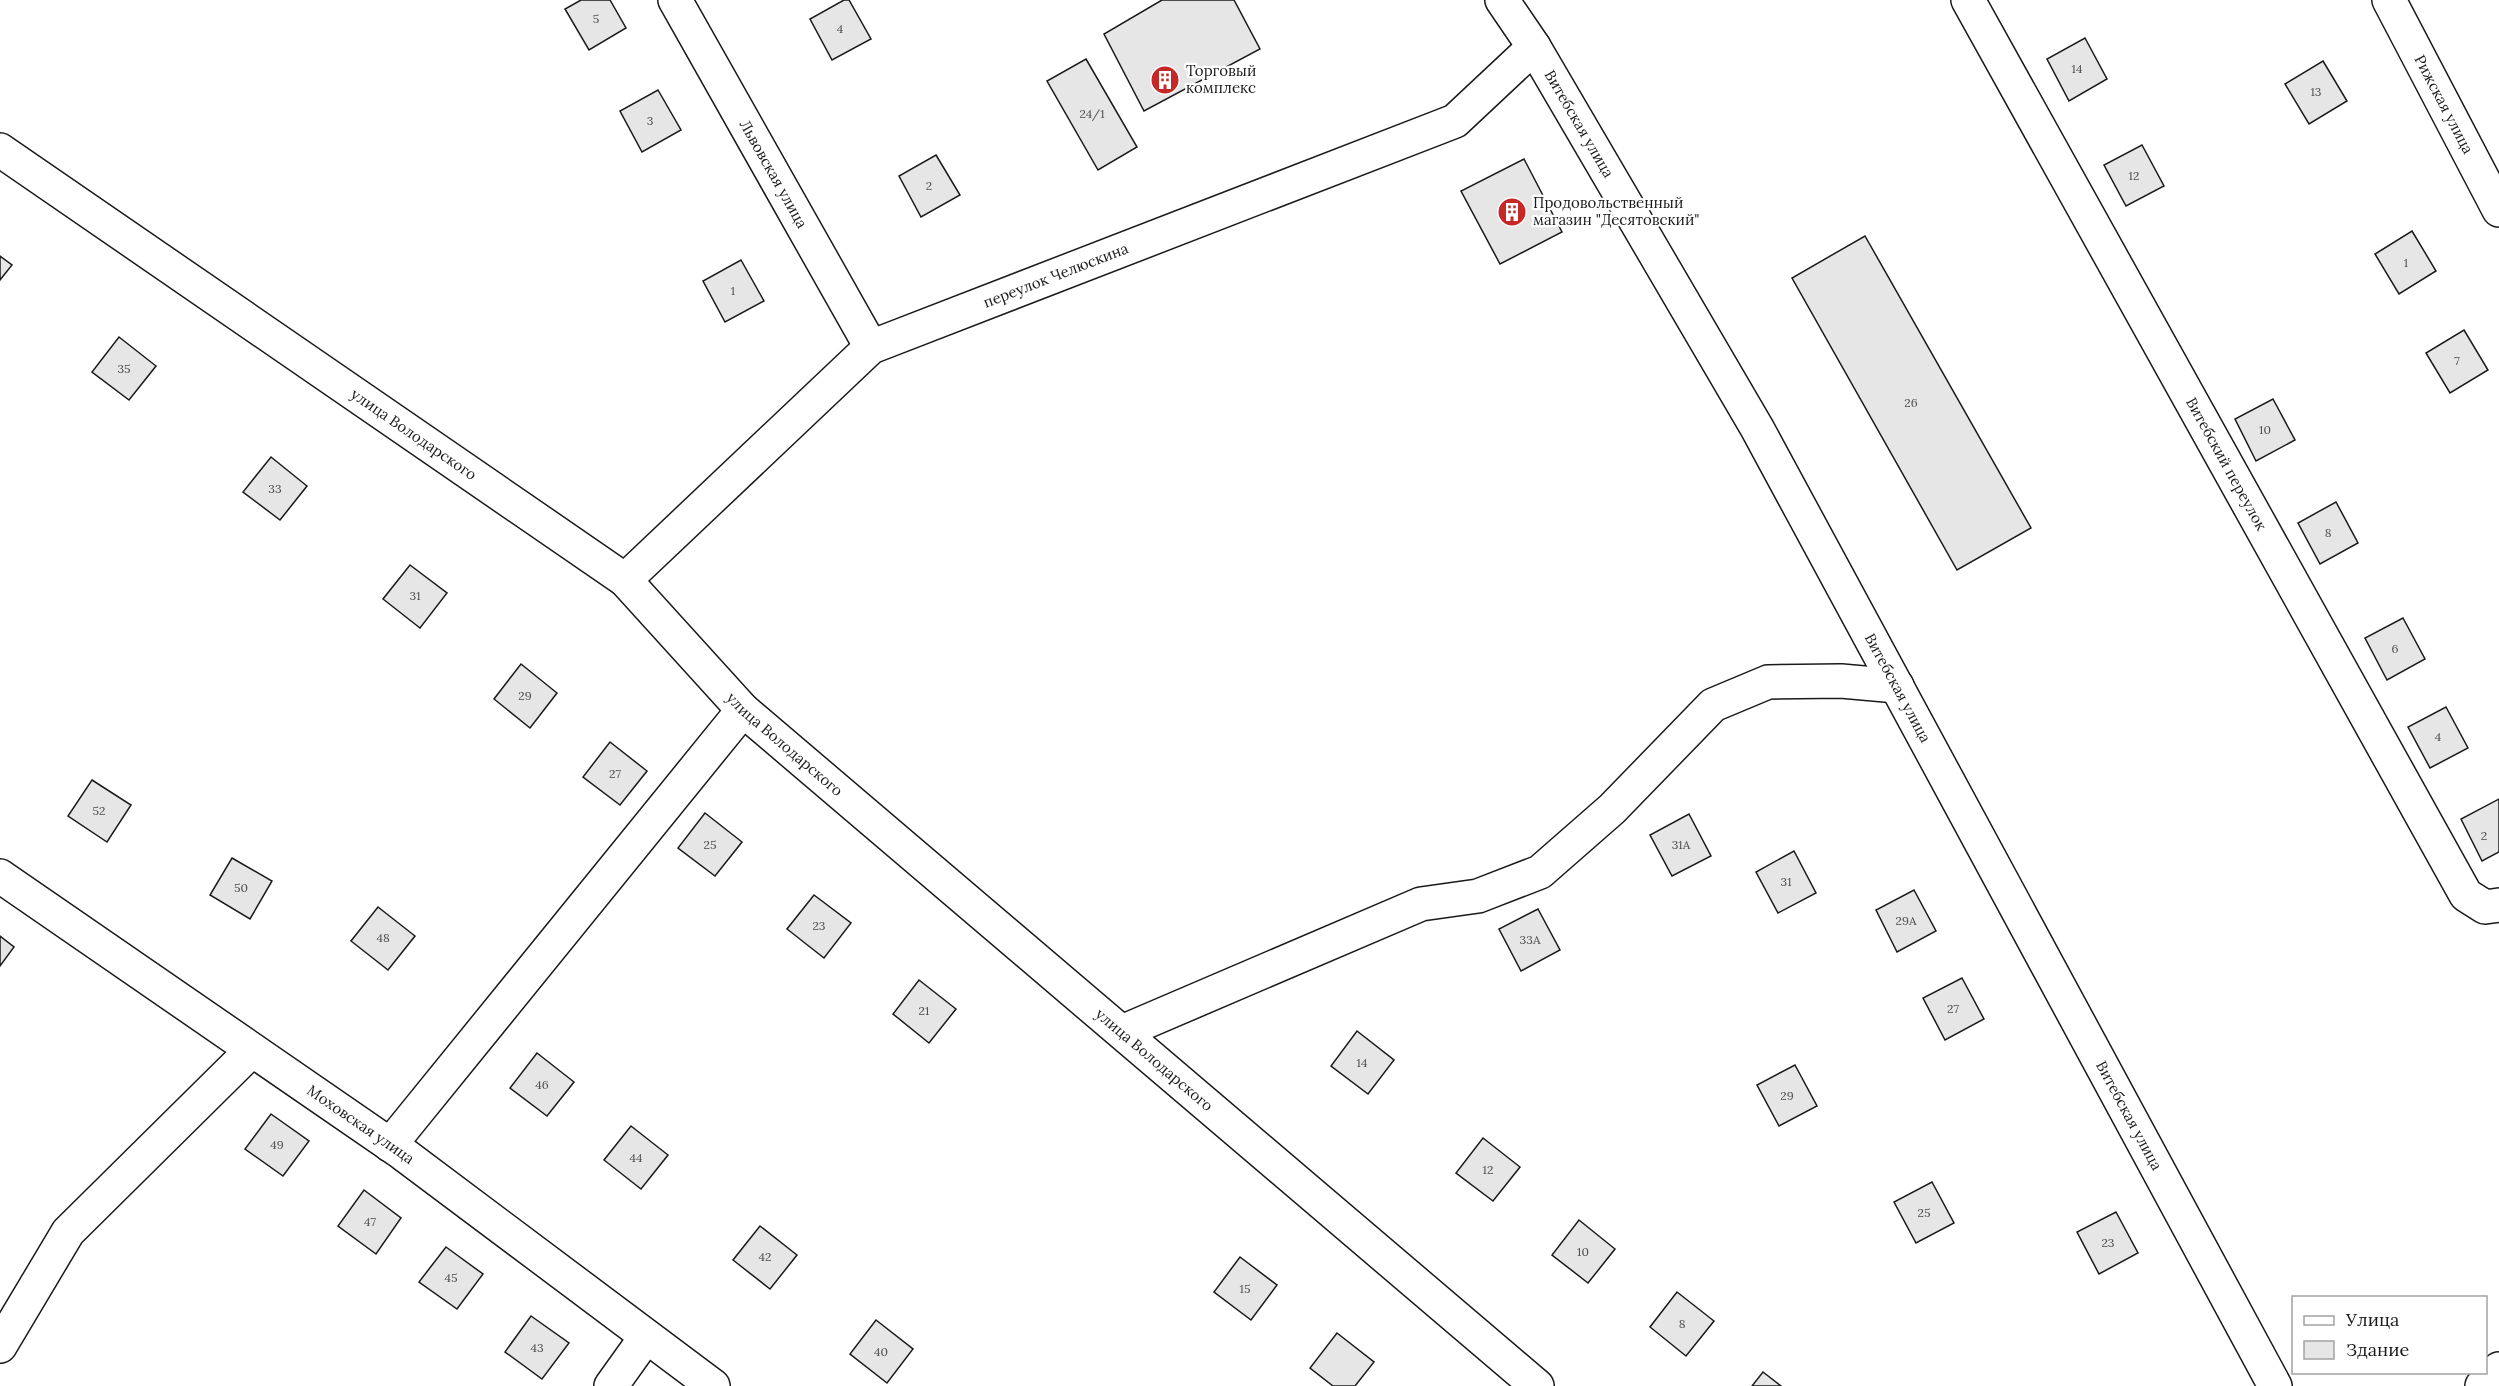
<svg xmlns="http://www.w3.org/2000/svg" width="2499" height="1386" font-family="Lora,serif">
  <rect width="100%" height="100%" fill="#fff"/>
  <g fill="#e6e6e6" stroke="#1a1a1a" stroke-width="1.5">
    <path d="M581,0H610L626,28L589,50L565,9Z"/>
    <path d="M844,0H849L871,39L832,60L810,19Z"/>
    <path d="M1162,0H1234L1260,49L1144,111L1104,34Z"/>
    <path d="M2085,38L2107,79L2069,101L2047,59Z"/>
    <path d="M1086,59L1137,147L1098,170L1047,81Z"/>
    <path d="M2323,61L2347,101L2309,124L2285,84Z"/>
    <path d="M658,90L681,130L642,152L620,111Z"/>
    <path d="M2142,145L2164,186L2126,206L2104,165Z"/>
    <path d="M936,155L960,195L921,217L899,176Z"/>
    <path d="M1524,159L1562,232L1500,264L1461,191Z"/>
    <path d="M2412,231L2436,271L2399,294L2375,254Z"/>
    <path d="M1865,236L2031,528L1957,570L1792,278Z"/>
    <path d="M0,256L12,265L0,280Z"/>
    <path d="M741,260L764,301L725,322L703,281Z"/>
    <path d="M2464,330L2488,370L2450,393L2426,353Z"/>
    <path d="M119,337L156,366L129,400L92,372Z"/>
    <path d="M2273,399L2295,440L2256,461L2235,419Z"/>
    <path d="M271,457L307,486L280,520L243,492Z"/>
    <path d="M2336,502L2358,543L2320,564L2298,523Z"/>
    <path d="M410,565L447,593L420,628L383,599Z"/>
    <path d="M2403,618L2425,659L2387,680L2365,638Z"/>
    <path d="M521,664L557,693L530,728L494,699Z"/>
    <path d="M2446,707L2468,748L2430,768L2408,727Z"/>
    <path d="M610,742L647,771L620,805L583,777Z"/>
    <path d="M92,780L131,805L107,842L68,816Z"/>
    <path d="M2499,799V852L2482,861L2461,819Z"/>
    <path d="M705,813L742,842L715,876L678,848Z"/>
    <path d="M1689,814L1711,856L1672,876L1650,835Z"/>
    <path d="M1794,851L1816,893L1778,913L1756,872Z"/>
    <path d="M232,858L272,881L250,919L210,895Z"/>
    <path d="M1914,890L1936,931L1897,952L1876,910Z"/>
    <path d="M814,895L851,923L824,958L787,929Z"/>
    <path d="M378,907L415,936L388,970L351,941Z"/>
    <path d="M1538,909L1560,950L1521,971L1499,929Z"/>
    <path d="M0,936L14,947L0,966Z"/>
    <path d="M1962,978L1984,1019L1945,1040L1923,998Z"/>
    <path d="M919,980L956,1009L929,1043L893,1014Z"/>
    <path d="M1357,1031L1394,1060L1368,1094L1331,1066Z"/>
    <path d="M537,1053L574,1082L547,1116L510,1088Z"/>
    <path d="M1795,1065L1817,1106L1779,1126L1757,1085Z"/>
    <path d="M271,1114L309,1141L283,1176L245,1149Z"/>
    <path d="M631,1126L668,1155L641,1189L604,1160Z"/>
    <path d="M1483,1138L1520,1167L1493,1201L1456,1173Z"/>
    <path d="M1932,1182L1954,1223L1916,1243L1894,1202Z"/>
    <path d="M364,1190L401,1218L376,1254L338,1226Z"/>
    <path d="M2116,1212L2138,1253L2099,1274L2077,1232Z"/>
    <path d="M1579,1220L1615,1249L1588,1283L1552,1255Z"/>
    <path d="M760,1226L797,1255L770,1289L733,1260Z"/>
    <path d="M446,1247L483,1274L457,1309L419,1282Z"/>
    <path d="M1240,1257L1277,1285L1251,1320L1214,1292Z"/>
    <path d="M1677,1292L1714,1321L1686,1356L1650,1327Z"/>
    <path d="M531,1316L569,1343L542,1379L505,1352Z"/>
    <path d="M876,1320L913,1349L887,1383L850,1354Z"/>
    <path d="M1337,1333L1374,1362L1355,1386H1333L1310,1368Z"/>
    <path d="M1763,1372L1781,1386H1752Z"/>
  </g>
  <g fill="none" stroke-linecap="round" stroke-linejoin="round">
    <g stroke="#1a1a1a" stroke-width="36">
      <g id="minor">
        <path id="s1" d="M675,0L871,347"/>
        <path id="s2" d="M1502,0L1534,47L1757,428L2275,1386"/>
        <path id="s3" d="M1968,0L2466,895L2485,907L2499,905"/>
        <path id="s4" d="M2389,0L2499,210"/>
        <path id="s5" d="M0,150L625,580L743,710L1537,1386"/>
        <path id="s6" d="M625,580L871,347L1455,121L1534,47"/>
        <path id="s7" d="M0,876L402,1153L713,1386"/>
        <path d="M1122,1032L1421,904L1478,896L1540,872L1612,809L1713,705L1768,682L1841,681L1897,686"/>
        <path d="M390,1145L743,710"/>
        <path d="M0,1346L68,1232L252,1050"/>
        <path d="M611,1386L646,1337"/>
        <path d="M2482,1386L2499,1369"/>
      </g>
    </g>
    <use href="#minor" stroke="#fff" stroke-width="33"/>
  </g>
  <defs>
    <g id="building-disc" transform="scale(1.5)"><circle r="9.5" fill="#c62828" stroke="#fff"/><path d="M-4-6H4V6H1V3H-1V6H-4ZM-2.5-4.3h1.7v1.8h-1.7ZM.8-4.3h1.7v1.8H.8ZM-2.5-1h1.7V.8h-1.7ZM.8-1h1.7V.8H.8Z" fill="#fff"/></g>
  </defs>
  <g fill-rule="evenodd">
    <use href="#building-disc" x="1165" y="80"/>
    <use href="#building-disc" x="1512" y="212"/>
  </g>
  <g text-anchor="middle" stroke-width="4.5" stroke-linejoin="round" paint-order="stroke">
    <g font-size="12" fill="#4d4d4d">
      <text x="596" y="23">5</text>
      <text x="840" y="33">4</text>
      <text x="2077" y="73">14</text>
      <text x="2316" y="96">13</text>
      <text x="1092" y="118">24/1</text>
      <text x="650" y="125">3</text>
      <text x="2134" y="180">12</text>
      <text x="929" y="190">2</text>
      <text x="2406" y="267">1</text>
      <text x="733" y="295">1</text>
      <text x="2457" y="365">7</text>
      <text x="124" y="373">35</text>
      <text x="1911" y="407">26</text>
      <text x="2265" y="434">10</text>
      <text x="275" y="493">33</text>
      <text x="2328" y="537">8</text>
      <text x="415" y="600">31</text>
      <text x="2395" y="653">6</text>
      <text x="525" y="700">29</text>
      <text x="2438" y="741">4</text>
      <text x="615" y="778">27</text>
      <text x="99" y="815">52</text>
      <text x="2484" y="840">2</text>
      <text x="710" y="849">25</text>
      <text x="1681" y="849">31А</text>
      <text x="1786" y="886">31</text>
      <text x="241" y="892">50</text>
      <text x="1906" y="925">29А</text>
      <text x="819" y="930">23</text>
      <text x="383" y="942">48</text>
      <text x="1530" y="944">33А</text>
      <text x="1953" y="1013">27</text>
      <text x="924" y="1015">21</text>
      <text x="1362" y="1067">14</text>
      <text x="542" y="1089">46</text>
      <text x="1787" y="1100">29</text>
      <text x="277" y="1149">49</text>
      <text x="636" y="1162">44</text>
      <text x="1488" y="1174">12</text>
      <text x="1924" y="1217">25</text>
      <text x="370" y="1226">47</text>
      <text x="2108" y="1247">23</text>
      <text x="1583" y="1256">10</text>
      <text x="765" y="1261">42</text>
      <text x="451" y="1282">45</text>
      <text x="1245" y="1293">15</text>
      <text x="1682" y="1328">8</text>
      <text x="537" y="1352">43</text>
      <text x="881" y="1356">40</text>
    </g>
    <g font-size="15" fill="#1a1a1a" stroke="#fff" text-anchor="start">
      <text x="1186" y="76">Торговый<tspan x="1186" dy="17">комплекс</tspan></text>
      <text x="1533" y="208">Продовольственный<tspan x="1533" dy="17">магазин "Деcятовский"</tspan></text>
    </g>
    <g font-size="15" fill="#1a1a1a" stroke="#fff">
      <text dy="5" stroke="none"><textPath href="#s4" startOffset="118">Рижская улица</textPath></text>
      <text dy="5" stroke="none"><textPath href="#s2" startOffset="146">Витебская улица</textPath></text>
      <text dy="5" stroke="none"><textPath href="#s1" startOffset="200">Львовская улица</textPath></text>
      <text dy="5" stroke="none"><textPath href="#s6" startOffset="537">переулок Челюскина</textPath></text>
      <text dy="5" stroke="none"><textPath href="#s5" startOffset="502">улица Володарского</textPath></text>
      <text dy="5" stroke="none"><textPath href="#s3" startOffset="531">Витебский переулок</textPath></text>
      <text dy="5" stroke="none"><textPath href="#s2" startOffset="794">Витебская улица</textPath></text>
      <text dy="5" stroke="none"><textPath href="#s5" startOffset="988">улица Володарского</textPath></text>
      <text dy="5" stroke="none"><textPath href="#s5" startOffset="1474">улица Володарского</textPath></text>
      <text dy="5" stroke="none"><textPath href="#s2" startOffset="1280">Витебская улица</textPath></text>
      <text dy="5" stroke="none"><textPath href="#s7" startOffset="438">Моховская улица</textPath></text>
    </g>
  </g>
  <rect x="2292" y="1296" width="195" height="78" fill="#ffffff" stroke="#a3a3a3" stroke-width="1.5"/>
  <rect x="2304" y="1316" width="30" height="9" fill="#ffffff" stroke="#a3a3a3" stroke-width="1.5"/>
  <text x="2346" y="1326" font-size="18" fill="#1a1a1a">Улица</text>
  <rect x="2304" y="1341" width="30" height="18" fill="#e6e6e6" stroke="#a3a3a3" stroke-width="1.5"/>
  <text x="2346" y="1356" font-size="18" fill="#1a1a1a">Здание</text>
</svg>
